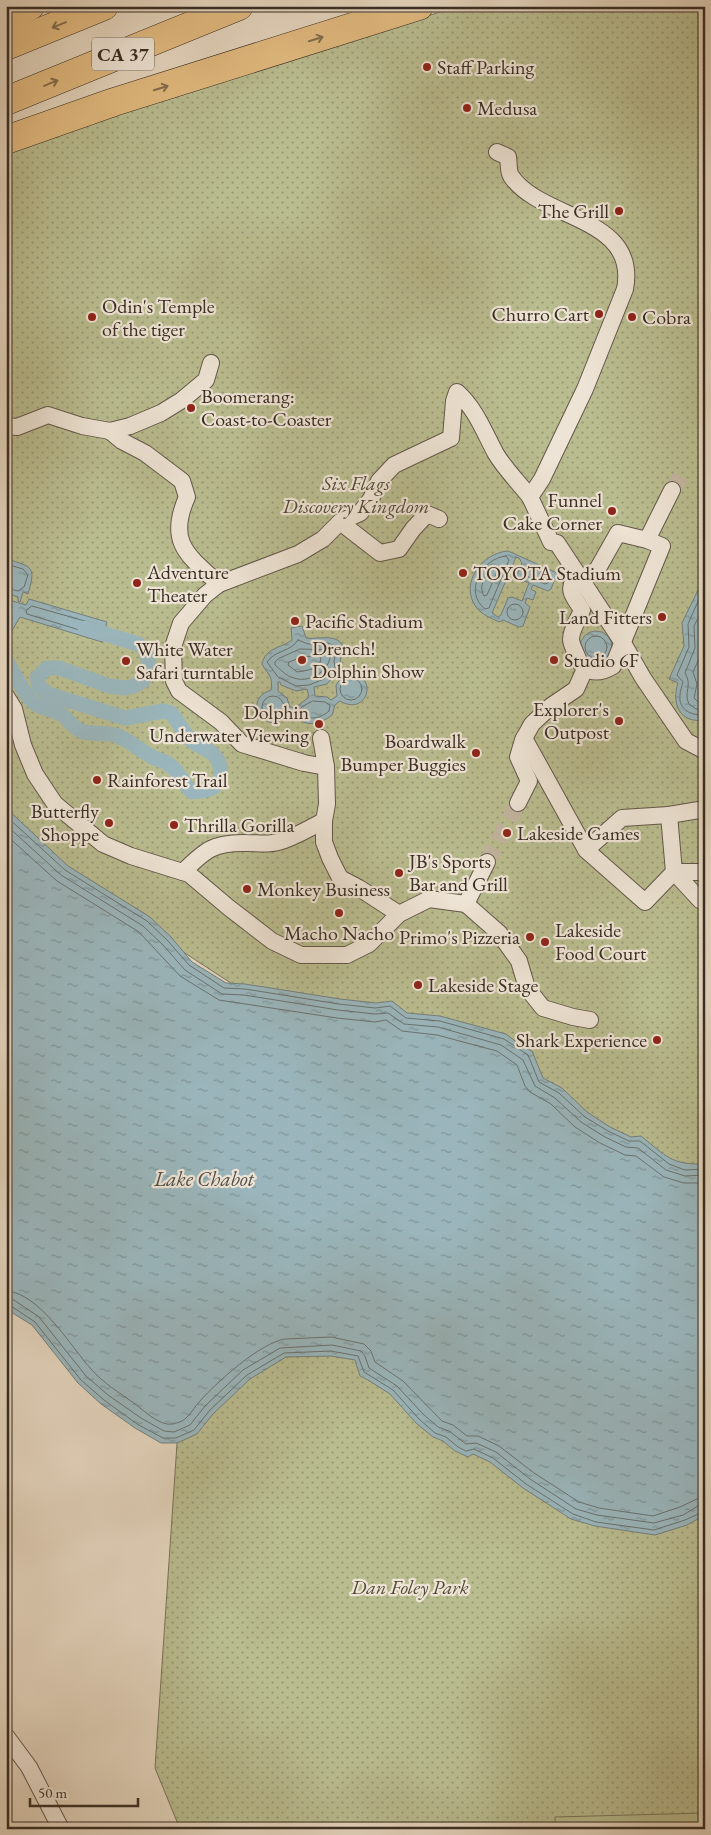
<svg xmlns="http://www.w3.org/2000/svg" width="711" height="1835" font-family="'EB Garamond',serif">
  <defs>
    <pattern id="park-dots" width="8" height="8" patternUnits="userSpaceOnUse" patternTransform="scale(1.25)"><rect width="8" height="8" fill="#b9bc8f"/><path d="M2 2h.1M6 6h.1" fill="none" stroke="#979975" stroke-width="1.8" stroke-linecap="round"/></pattern>
    <pattern id="water-ripples" width="26" height="14" patternUnits="userSpaceOnUse" patternTransform="scale(1.25)"><rect width="26" height="14" fill="#9ab6bc"/><path d="M2 4q2-2 4 0t4 0M15 11q2-2 4 0t4 0" fill="none" stroke="#7f9499"/></pattern>
  </defs>
  <rect width="100%" height="100%" fill="#e5d6bf"/>
  <filter id="stains"><feTurbulence type="fractalNoise" baseFrequency=".004" numOctaves="4"/><feColorMatrix values="0 0 0 0 .2 0 0 0 0 .09 0 0 0 0 .02 0 0 0 .5 -.17"/></filter>
  <radialGradient id="worn" r=".72"><stop offset=".6" stop-color="#630" stop-opacity="0"/><stop offset="1" stop-color="#630" stop-opacity=".3"/></radialGradient>
  <g fill="url(#park-dots)" stroke="#78745a">
    <path d="M459,6H705V1175L243,991L6,836V152L101,119Z"/>
    <path d="M185,1326L705,1395V1829H180L155,1768Z"/>
  </g>
  <path fill="#b9bc8f" stroke="#78745a" d="M705,1813V1829H555V1817Z"/>
  <g fill="url(#water-ripples)" stroke="#737f7f" fill-rule="evenodd">
    <path d="M508,551L555,572L557,574L551,589L548,591L533,585L531,589L536,592L533,600L527,598L525,603L530,607L523,626L519,627L503,620L499,622C491,618 482,615 476,607C459,583 482,553 508,551ZM516,557L519,558L522,563L517,575L519,579L529,583L522,601L512,597L508,598L501,615L498,617L492,613Z"/>
    <path d="M7,559C33,567 36,567 28,594L23,592L20,602L18,601V597L6,593Z"/>
    <path d="M698,590L705,594V720C680,724 671,704 678,683L669,679L684,646L682,623Z"/>
    <path d="M6,599L26,605L29,599L107,622L102,642L20,617L10,634L6,635Z"/>
    <path d="M302,626L306,638C315,640 340,632 343,648C343,653 340,659 340,664L346,674C380,671 369,718 340,701L335,705L332,715C321,724 303,729 295,714L288,713C271,741 238,701 271,690C273,675 269,677 262,664C265,648 281,648 292,640L291,628ZM337,672L341,678L336,685L337,696L331,700L327,697L315,696L314,687L327,684ZM278,682H280L281,685L296,691L307,689L309,697L295,708L290,707L287,698L278,691Z"/>
    <circle cx="596" cy="647" r="16"/>
    <path d="M6,808L68,866L150,917L171,937L192,962L226,983L245,984L340,999L376,1003L392,1001L407,1013L440,1016L506,1034L523,1047L532,1051L543,1078L562,1088L587,1112L610,1127L631,1137L641,1136C666,1156 671,1165 705,1164V1515L687,1525L655,1535L595,1526L571,1519L523,1488L490,1462L473,1454L468,1457L455,1451L443,1441L433,1437L416,1423L390,1394L368,1380L360,1376L355,1360L331,1356L286,1357L250,1379L213,1414L197,1434L177,1443H161L135,1428L101,1404L78,1383L32,1325L6,1309Z"/>
  </g>
  <g fill="none" stroke-linecap="round" stroke-linejoin="round">
    <g stroke="#697270" stroke-width="1">
      <path d="M506,556L509,560L489,608L485,609C463,592 482,558 506,556Z"/>
      <path d="M6,564L23,569L28,575L24,587L18,591L6,588"/>
      <path d="M527,566L549,575L550,577L548,583L545,584L524,575V573Z"/>
      <path d="M494,567H497L498,570L487,595L484,596C478,586 485,574 494,567Z"/>
      <path d="M705,598L699,599L688,624L689,647L677,675L683,682C682,687 680,690 680,695C678,710 692,716 705,715"/>
      <circle cx="515" cy="612" r="8"/>
      <path d="M705,604L694,626L695,648L685,673C693,686 683,692 689,704L696,709H705"/>
      <path d="M32,606L99,625L101,627L99,633L96,635L27,614L26,611Z"/>
      <path d="M705,619L702,627L703,650L693,672L697,684L694,698L698,702H705"/>
      <circle cx="596" cy="647" r="11"/>
      <path d="M298,640L308,644L328,643L337,647L334,661L335,668L324,679L309,685L296,686L278,677L267,662C275,650 291,652 298,640Z"/>
      <path d="M300,649L330,650C334,668 311,684 294,678C286,676 281,670 275,665V662L278,659Z"/>
      <path d="M318,656L321,658C320,670 307,670 297,672L288,665L289,662L302,657Z"/>
      <circle cx="351" cy="689" r="11"/>
      <circle cx="273" cy="707" r="11"/>
      <path d="M313,701L325,702L330,705L329,711C321,718 312,720 302,716L299,712L302,707Z"/>
      <path d="M6,816L65,870L147,921L168,941L189,965L224,988L245,989L339,1004L375,1008L390,1006L406,1018L440,1021L504,1039L528,1055L539,1082L559,1093L585,1117L608,1131L629,1141H640L669,1164L685,1170L705,1169"/>
      <path d="M6,825L61,875L143,926L163,945L185,970L222,994L244,995L338,1010L375,1014L388,1013L404,1024L438,1027L501,1045L523,1060L535,1086L555,1098L581,1122L605,1137L626,1147L638,1148L666,1170L685,1176L705,1175"/>
      <path d="M6,835L57,881L139,932L180,976L219,1000L337,1018L375,1022L386,1020L402,1031L437,1035L497,1051L517,1065L525,1086L530,1092L551,1104L575,1127L600,1143L625,1155L636,1156L664,1177L684,1183H705"/>
      <path d="M6,1291C39,1292 71,1347 91,1369C103,1383 120,1393 135,1404C144,1411 156,1422 167,1424C173,1425 181,1422 185,1419C191,1414 195,1406 200,1401C217,1382 260,1343 285,1339L331,1337L364,1344L371,1351L375,1362L403,1381L442,1421L453,1425L467,1436H478L499,1446L534,1473L579,1502L599,1508L653,1516L680,1507L697,1499L705,1498"/>
      <path d="M6,1299L14,1300L39,1317L86,1376L108,1395L141,1418L164,1431L174,1432L190,1425L205,1406L243,1370L280,1348L332,1345L361,1351L365,1356L369,1368L397,1386L423,1414L438,1427L449,1431L466,1444L476,1443L496,1452L530,1479L576,1509L597,1515L654,1523L683,1515L698,1506L705,1505"/>
      <path d="M6,1305L11,1306L35,1322L81,1380L104,1400L137,1424L163,1438H176L194,1430L210,1410L247,1375L284,1353L331,1351L358,1356L364,1372L393,1390L419,1419L435,1433L446,1437L458,1447L466,1451L474,1449L493,1458L526,1484L573,1514L596,1522L654,1530L685,1520L705,1511"/>
    </g>
    <path stroke="#9ab6bc" stroke-width="15" d="M6,660C14,673 20,687 30,699C38,708 47,708 57,712C67,716 71,727 81,731C91,735 104,732 115,735C128,739 139,750 151,756C156,760 163,760 168,764C180,771 182,783 192,792C199,791 206,791 212,788C225,781 222,763 213,754C206,747 196,746 190,739C182,731 178,721 171,713L163,711L125,718L48,694L39,686L37,678L47,668H59L109,686L125,688L134,686L143,681L149,661L144,648L138,644L85,628"/>
    <g stroke="#c2b4a0" stroke-width="16" stroke-dasharray="16 8" stroke-linecap="butt">
      <path d="M672,490L682,475"/>
      <path d="M487,862L518,803"/>
    </g>
    <g stroke="#63574b" stroke-width="18">
      <g id="street">
        <path d="M497,152L508,157C509,163 508,171 511,176C540,220 639,216 625,289L585,389L542,479L530,497L551,542L557,543L623,643L643,678L686,741L705,751"/>
        <path d="M6,426L17,427L48,415L82,426L110,431L130,426L161,413L182,400L206,380L211,363"/>
        <path d="M110,431L122,441L145,453L182,481L187,497C167,542 187,555 219,584"/>
        <path d="M340,522L380,553L399,549L413,529L427,514L439,519"/>
        <path d="M647,540L662,546L613,666C596,676 583,673 576,654C574,649 571,644 571,639C571,630 579,618 582,610C577,601 567,592 573,582L597,570L618,533L647,540L672,490"/>
        <path d="M6,696L14,709L23,745L35,774L55,804L103,844L131,856L189,874L228,907L272,941L301,955H347L369,944L399,914L429,899L466,904L499,933L519,961L527,988L543,1008L573,1017L590,1020"/>
        <path d="M321,738L326,767"/>
        <path d="M524,738L586,850"/>
        <path d="M518,803L529,781L518,757L523,740L532,724L551,706L576,689L585,669"/>
        <path d="M705,809L669,815L674,872H705"/>
        <path d="M669,815L622,818L586,850L645,902L674,872L700,900L705,902"/>
        <path d="M183,872C205,850 214,842 247,843C258,843 267,845 278,842C294,838 309,828 324,821"/>
        <path d="M466,904L487,862"/>
        <path d="M399,914L359,888L340,878L330,858L324,842V821L327,804L326,767L304,763L242,744L221,722L179,691L174,681L173,647L181,623L205,595L219,584L298,554L323,539L340,522L360,513L371,499L379,481L394,465L451,438L454,401L457,392C476,409 484,432 496,454C505,469 519,483 530,497"/>
        <path d="M6,1736L29,1767L61,1829"/>
      </g>
    </g>
    <g stroke="#382d24" stroke-width="29">
      <g id="highway">
        <path d="M6,19L30,6"/>
        <path d="M6,46L104,6"/>
        <path d="M6,101L239,6"/>
        <path d="M6,140L114,102L419,6"/>
      </g>
    </g>
    <use href="#street" stroke="#eee4d5" stroke-width="16"/>
    <use href="#highway" stroke="#e2bb80" stroke-width="28"/>
  </g>
  <defs><path id="oneway-shaft" d="M-6 0H5M1.5-3L5.5 0L1.5 3" fill="none" stroke-width="1.6" stroke-linecap="round" stroke-linejoin="round" transform="scale(1.25)"/></defs>
  <g stroke="#846d4d">
    <use href="#oneway-shaft" transform="translate(59 25) rotate(158)"/>
    <use href="#oneway-shaft" transform="translate(316 39) rotate(-17)"/>
    <use href="#oneway-shaft" transform="translate(51 83) rotate(-22)"/>
    <use href="#oneway-shaft" transform="translate(161 88) rotate(-17)"/>
  </g>
  <g fill="#8f2418" stroke="#eee4d5" stroke-width="2">
    <circle cx="427" cy="67" r="5"/>
    <circle cx="467" cy="108" r="5"/>
    <circle cx="619" cy="211" r="5"/>
    <circle cx="599" cy="314" r="5"/>
    <circle cx="92" cy="317" r="5"/>
    <circle cx="632" cy="317" r="5"/>
    <circle cx="191" cy="408" r="5"/>
    <circle cx="612" cy="511" r="5"/>
    <circle cx="463" cy="573" r="5"/>
    <circle cx="137" cy="583" r="5"/>
    <circle cx="662" cy="617" r="5"/>
    <circle cx="295" cy="621" r="5"/>
    <circle cx="302" cy="660" r="5"/>
    <circle cx="554" cy="660" r="5"/>
    <circle cx="126" cy="661" r="5"/>
    <circle cx="619" cy="721" r="5"/>
    <circle cx="319" cy="724" r="5"/>
    <circle cx="476" cy="753" r="5"/>
    <circle cx="97" cy="780" r="5"/>
    <circle cx="109" cy="823" r="5"/>
    <circle cx="174" cy="825" r="5"/>
    <circle cx="507" cy="833" r="5"/>
    <circle cx="399" cy="873" r="5"/>
    <circle cx="247" cy="889" r="5"/>
    <circle cx="339" cy="913" r="5"/>
    <circle cx="530" cy="937" r="5"/>
    <circle cx="545" cy="942" r="5"/>
    <circle cx="418" cy="985" r="5"/>
    <circle cx="657" cy="1040" r="5"/>
  </g>
  <g text-anchor="middle" stroke-width="4.5" stroke-linejoin="round" paint-order="stroke">
    <rect fill="#eee4d5" stroke="#6f6459" stroke-width="1" x="92" y="37.5" width="62" height="33" rx="4"/>
    <g font-size="19" font-weight="bold" fill="#382d24">
      <text x="123" y="61">CA 37</text>
    </g>
    <g font-size="20" fill="#382d24" stroke="#eee4d5" text-anchor="start">
      <text x="437" y="74">Staff Parking</text>
      <text x="477" y="115">Medusa</text>
      <text x="609" y="218" text-anchor="end">The Grill</text>
      <text x="102" y="313">Odin's Temple<tspan x="102" dy="23">of the tiger</tspan></text>
      <text x="589" y="321" text-anchor="end">Churro Cart</text>
      <text x="642" y="324">Cobra</text>
      <text x="201" y="403">Boomerang:<tspan x="201" dy="23">Coast-to-Coaster</tspan></text>
      <text x="602" y="507" text-anchor="end">Funnel<tspan x="602" dy="23">Cake Corner</tspan></text>
      <text x="147" y="579">Adventure<tspan x="147" dy="23">Theater</tspan></text>
      <text x="473" y="580">TOYOTA Stadium</text>
      <text x="652" y="624" text-anchor="end">Land Fitters</text>
      <text x="305" y="628">Pacific Stadium</text>
      <text x="312" y="655">Drench!<tspan x="312" dy="23">Dolphin Show</tspan></text>
      <text x="136" y="656">White Water<tspan x="136" dy="23">Safari turntable</tspan></text>
      <text x="564" y="667">Studio 6F</text>
      <text x="609" y="716" text-anchor="end">Explorer's<tspan x="609" dy="23">Outpost</tspan></text>
      <text x="309" y="719" text-anchor="end">Dolphin<tspan x="309" dy="23">Underwater Viewing</tspan></text>
      <text x="466" y="748" text-anchor="end">Boardwalk<tspan x="466" dy="23">Bumper Buggies</tspan></text>
      <text x="107" y="787">Rainforest Trail</text>
      <text x="99" y="818" text-anchor="end">Butterfly<tspan x="99" dy="23">Shoppe</tspan></text>
      <text x="184" y="832">Thrilla Gorilla</text>
      <text x="517" y="840">Lakeside Games</text>
      <text x="409" y="868">JB's Sports<tspan x="409" dy="23">Bar and Grill</tspan></text>
      <text x="257" y="896">Monkey Business</text>
      <text x="555" y="937">Lakeside<tspan x="555" dy="23">Food Court</tspan></text>
      <text x="339" y="940" text-anchor="middle">Macho Nacho</text>
      <text x="520" y="944" text-anchor="end">Primo's Pizzeria</text>
      <text x="428" y="992">Lakeside Stage</text>
      <text x="647" y="1047" text-anchor="end">Shark Experience</text>
    </g>
    <g font-size="20" font-style="italic" fill="#524a39" stroke="#eee4d5">
      <text x="356" y="490">Six Flags<tspan x="356" dy="23">Discovery Kingdom</tspan></text>
      <text x="410" y="1594">Dan Foley Park</text>
    </g>
    <g font-size="21" font-style="italic" fill="#504f4a" stroke="#eee4d5">
      <text x="204" y="1186">Lake Chabot</text>
    </g>
  </g>
  <rect width="711" height="1835" fill="none" stroke="#e5d6bf" stroke-width="25"/>
  <rect x="8" y="8" width="696" height="1820" fill="none" stroke="#382d24" stroke-width="2.5"/>
  <rect x="12" y="12" width="686" height="1810" fill="none" stroke="#382d24"/>
  <path d="M30 1798v8h108v-8" fill="none" stroke="#382d24" stroke-width="2.5"/>
  <text x="38" y="1798" font-size="15" fill="#382d24" stroke="#eee4d5" stroke-width="4" paint-order="stroke">50 m</text>
  <rect width="100%" height="100%" filter="url(#stains)"/>
  <rect width="100%" height="100%" fill="url(#worn)"/>
</svg>
